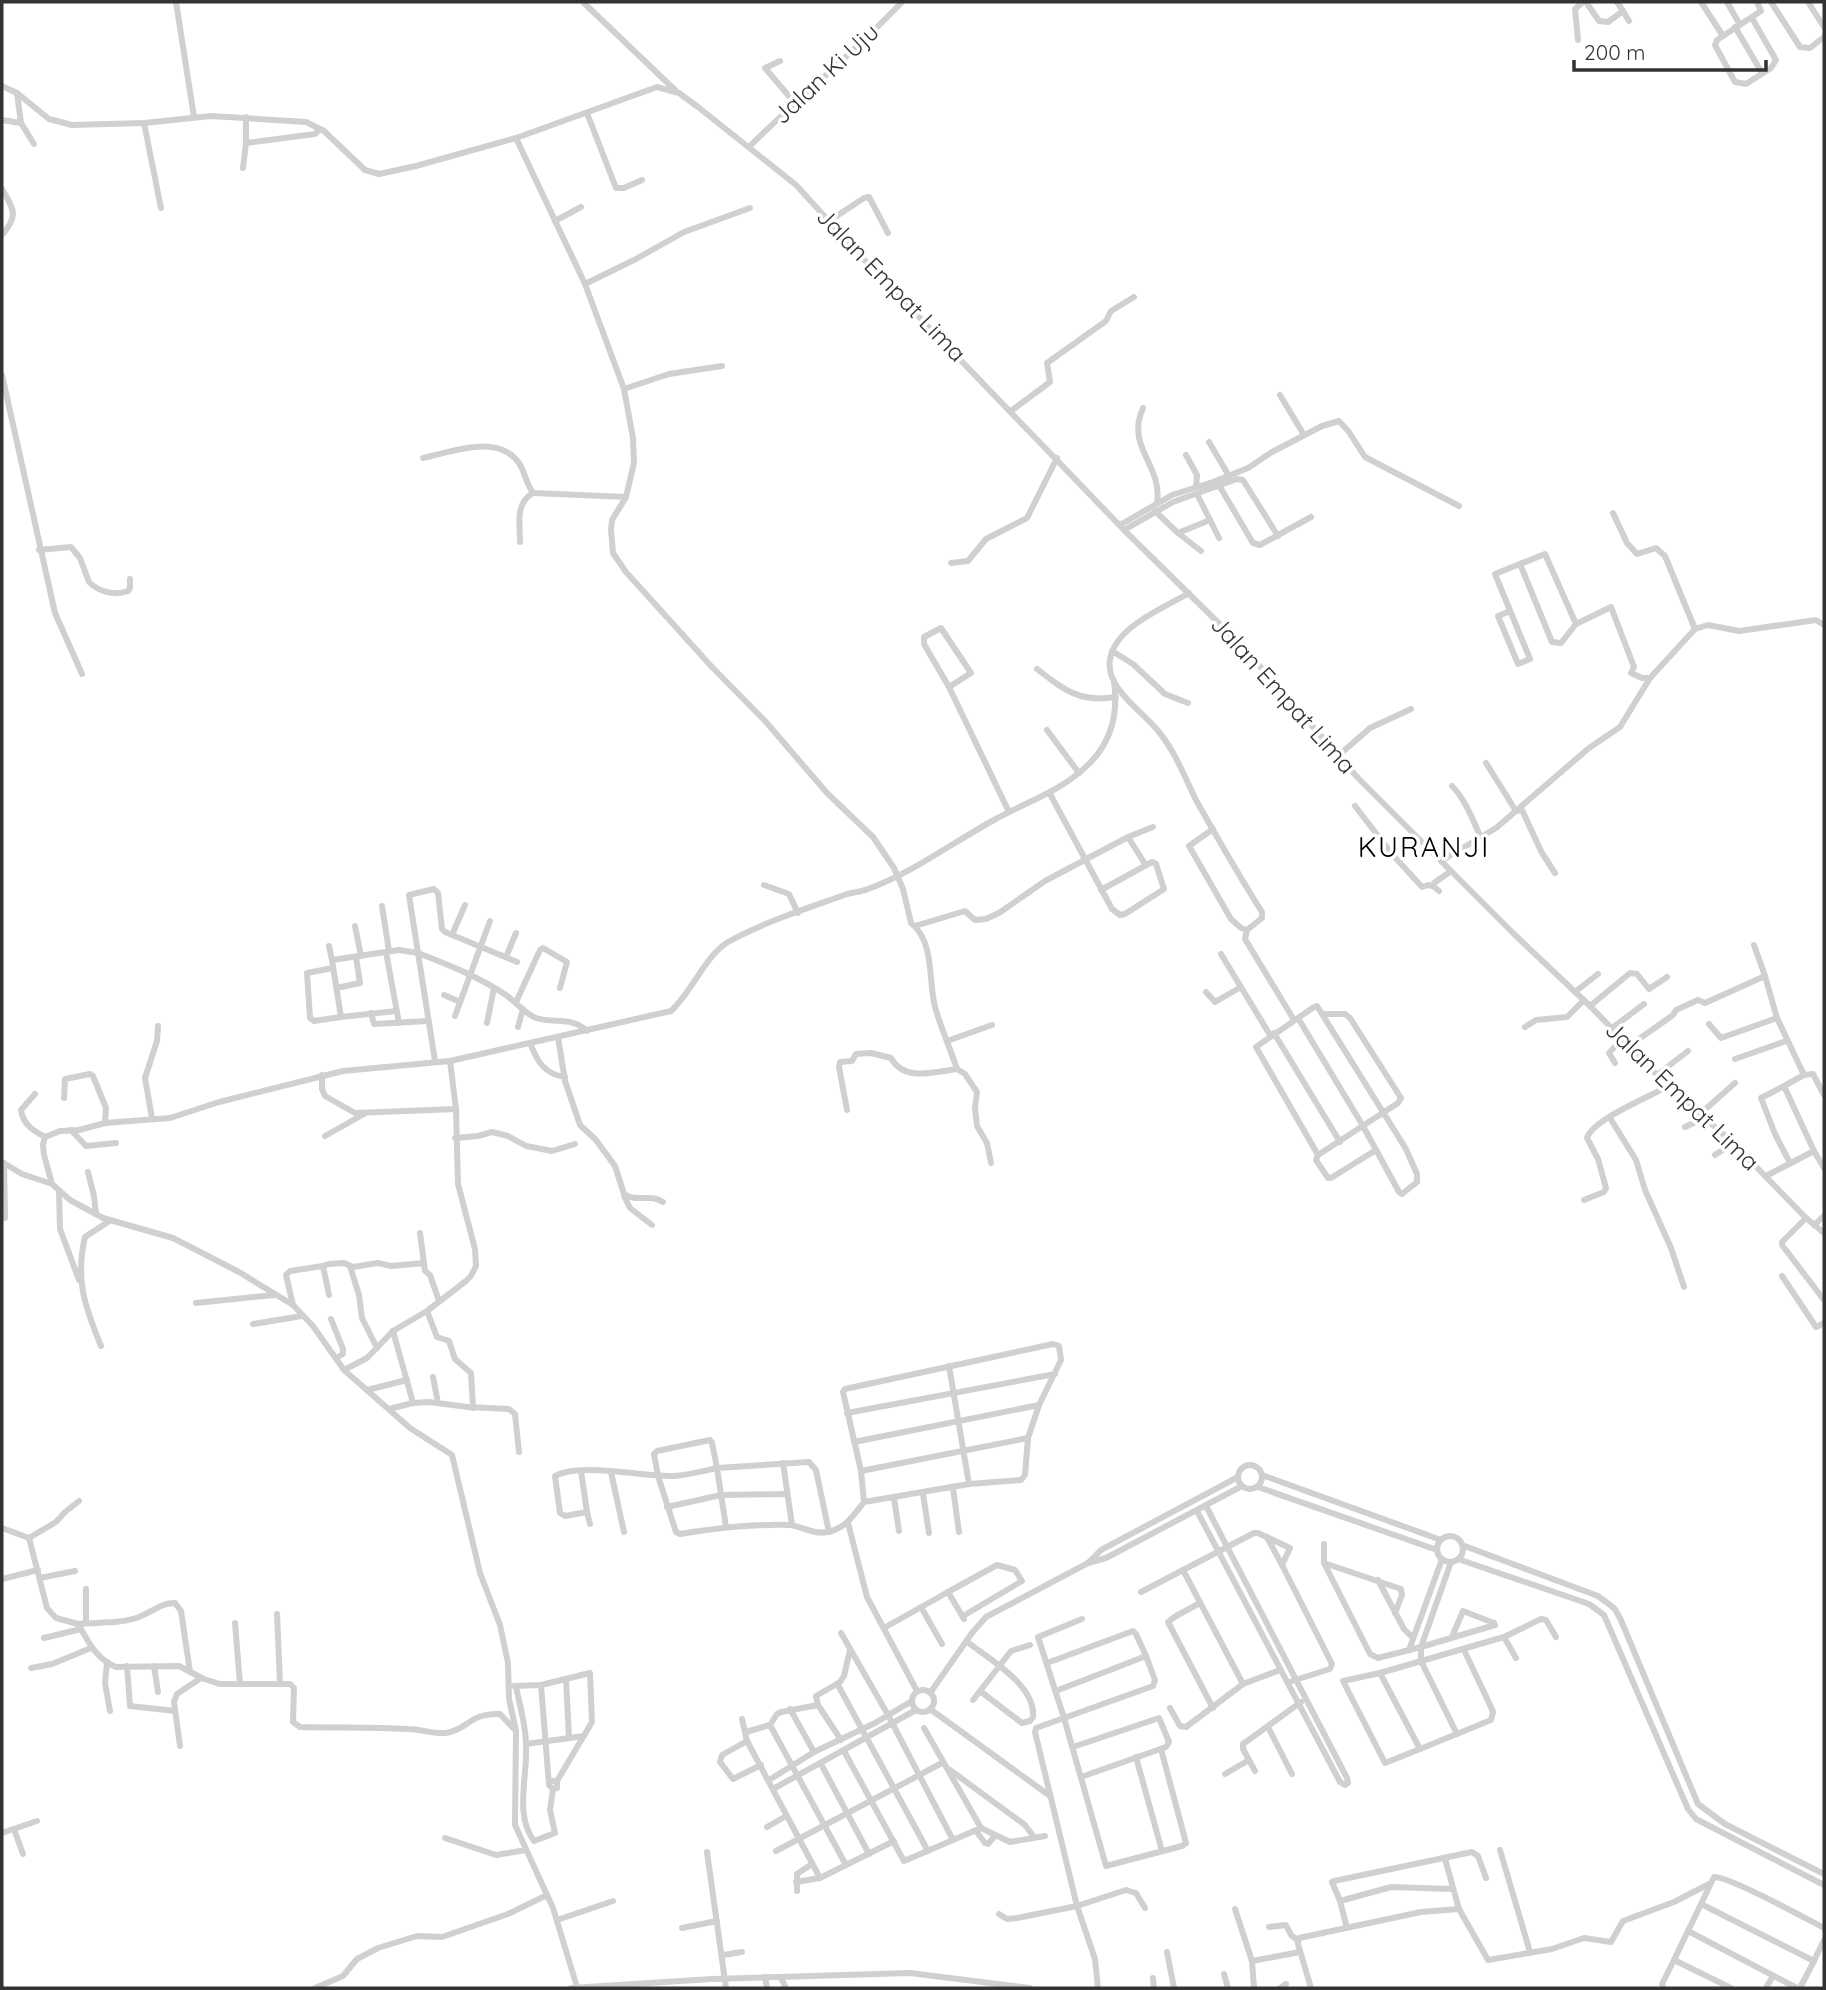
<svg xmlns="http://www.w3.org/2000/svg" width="1826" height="1990" font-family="Quicksand,sans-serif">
  <rect width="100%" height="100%" fill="#fff"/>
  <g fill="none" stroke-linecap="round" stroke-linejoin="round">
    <g stroke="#d0d0d0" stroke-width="6">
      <path d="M176,2L194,117"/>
      <path d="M583,2L675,90"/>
      <path d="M1586,2L1599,21L1608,22L1623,11L1617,2"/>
      <path d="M1701,2L1723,36L1761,11L1757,2"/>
      <path d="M1727,2L1740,25"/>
      <path d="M1771,2L1800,47L1810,48L1824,37"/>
      <path d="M1808,2L1824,27"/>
      <path d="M1623,11L1629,21"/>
      <path d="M1735,27L1762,73"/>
      <path d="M1723,36L1717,40L1715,45L1735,82L1746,84L1771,68L1776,60L1752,18"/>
      <path d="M1578,40L1575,9L1583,2"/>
      <path d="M780,61L765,68L794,102"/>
      <path d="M2,86L17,93L49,119L72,125L144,123L211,116L306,122L324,131L365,170L379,174L416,166L516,138L657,87L679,93L698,107L796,185L870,266L1124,530L1241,645L1358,778L1515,935L1590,1006L1657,1075L1733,1143L1806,1218L1824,1233"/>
      <path d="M17,93L21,123L34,144"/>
      <path d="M587,113L616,188H624L642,180"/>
      <path d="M246,117V143L315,134L320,129"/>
      <path d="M2,120L21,123"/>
      <path d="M144,123L161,208"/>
      <path d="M516,138L585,284L624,389L633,438L634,463L626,497L612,520L611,530L613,553L626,572L711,666L766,722L827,793L873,837L894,868L903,889L911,923C935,942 928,980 935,1007C941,1028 950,1048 957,1069L965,1074L977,1092L975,1108L977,1126L987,1143L991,1163"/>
      <path d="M750,146C799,97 854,53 902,2"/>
      <path d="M243,168L246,143"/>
      <path d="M2,189C14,210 19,215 2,235"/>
      <path d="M555,221L581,207"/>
      <path d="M829,221L864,198L869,197L888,233"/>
      <path d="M585,284L636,259L684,232L750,208"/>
      <path d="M2,375L55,613L82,674"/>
      <path d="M624,389L669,374L722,366"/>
      <path d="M1280,395L1304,435"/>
      <path d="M1143,408C1125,447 1163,465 1157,503"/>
      <path d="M1011,411L1050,382L1047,363L1106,321L1111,311L1134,297"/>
      <path d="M1209,442L1229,476"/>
      <path d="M1186,455L1197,475L1196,487"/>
      <path d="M423,458C452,452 498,433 519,463C525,472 526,484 533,493L626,497"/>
      <path d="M1220,487L1253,543L1260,545L1311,517"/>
      <path d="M1155,511L1178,533L1210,520L1197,494"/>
      <path d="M1613,513L1627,543L1637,554L1656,548L1665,556L1695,629"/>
      <path d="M1210,520L1219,538"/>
      <path d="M1120,525L1172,495L1213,482L1248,468L1272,452L1322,426L1339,421L1349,432L1365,457L1459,506"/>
      <path d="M1124,530L1173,502L1237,479L1243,480L1278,536"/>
      <path d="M1178,533L1201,551"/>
      <path d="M520,542C520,523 515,503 533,493"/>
      <path d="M39,550L71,547L80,558L89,582C99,592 115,596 128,591L130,588V579"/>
      <path d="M951,563L968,561L986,539L1027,518L1057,458"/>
      <path d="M1520,564L1552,642L1561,643L1576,624L1611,607L1634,667L1631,673L1642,678H1650"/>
      <path d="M1189,593C1164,608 1116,626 1110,659C1105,689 1143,711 1159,732C1176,753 1185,778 1197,802C1218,839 1239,876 1262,912V918L1247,930L1245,939L1294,1020"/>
      <path d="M1510,611L1498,616L1518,664L1530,659L1495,574L1545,554L1576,624"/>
      <path d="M1112,651L1133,664L1165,694L1188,703"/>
      <path d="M1037,669C1064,690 1080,703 1116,697"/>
      <path d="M949,687L971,673L941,628L924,637V644L949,687L1009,812"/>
      <path d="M1047,730L1079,773"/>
      <path d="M1338,756L1370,728L1411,709"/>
      <path d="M1486,763L1516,811L1522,810L1542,853L1555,873"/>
      <path d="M1452,786C1465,799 1473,820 1481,838"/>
      <path d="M1050,794L1112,909L1120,915L1125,914L1164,889L1156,864L1152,862L1101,890"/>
      <path d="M1355,806L1392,854L1422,887L1428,885L1433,886"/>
      <path d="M1213,829L1189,846L1231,919L1241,928L1247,930"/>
      <path d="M1128,837L1145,864"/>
      <path d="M1441,861L1496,828L1589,748L1620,727L1650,678L1695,629L1708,625L1739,631L1816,620L1824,625"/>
      <path d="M764,885L789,894L798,913"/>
      <path d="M1439,891L1433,886L1434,883L1451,871"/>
      <path d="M382,906L389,951"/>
      <path d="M355,926L361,956"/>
      <path d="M915,926L965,911L975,920L986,919L999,913L1045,881L1128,837L1153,827"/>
      <path d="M452,935L465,905"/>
      <path d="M1754,945L1765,976"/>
      <path d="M329,946L332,960"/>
      <path d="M386,952L399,1023"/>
      <path d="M1221,954L1270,1035"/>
      <path d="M506,957L516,933"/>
      <path d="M517,962L445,932L442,929L438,893L434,889L409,895L418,953C449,965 479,977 506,995C516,1002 525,1014 536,1018C554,1024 572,1016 587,1031"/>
      <path d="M333,968L307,973L310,1018L314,1021L341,1017"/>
      <path d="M336,988L360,983L356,957"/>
      <path d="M1206,992L1215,1002L1241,987"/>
      <path d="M1575,992L1598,974"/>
      <path d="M444,995L460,1002"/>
      <path d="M516,1002L540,950L543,948L567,962L560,988"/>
      <path d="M1590,1006L1630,973L1637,974L1649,989L1667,977"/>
      <path d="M396,1011L341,1017L332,960L399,950L418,953L435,1061"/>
      <path d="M371,1013L374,1024L428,1021"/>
      <path d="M1324,1014H1345L1350,1018L1401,1098L1398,1103L1318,1155L1316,1160L1328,1178H1331L1376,1150"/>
      <path d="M455,1016L490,921"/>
      <path d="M1298,1018L1363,1126L1399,1192L1402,1194L1417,1182V1174L1406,1149L1317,1006L1314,1007L1256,1047L1318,1155"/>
      <path d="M487,1023L494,988"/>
      <path d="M1709,1024L1721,1038L1777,1018L1804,1075"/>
      <path d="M518,1027L523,1009"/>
      <path d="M1525,1027L1536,1020L1567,1017L1584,1000"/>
      <path d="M1611,1029L1644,1004"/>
      <path d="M1274,1033L1340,1142"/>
      <path d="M558,1037L565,1081L580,1125L596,1140L615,1166L624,1194C636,1203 650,1193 663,1202"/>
      <path d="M947,1041L992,1025"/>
      <path d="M530,1043C537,1061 544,1074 565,1077"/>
      <path d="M1629,1046L1673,1015L1676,1010L1698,1000L1705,1003L1765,976L1777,1018"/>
      <path d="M1735,1059L1786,1041"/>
      <path d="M450,1061L671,1011C692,992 705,956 728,942C761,923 811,907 847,894C854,892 861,892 868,889C912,873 952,843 994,820C1026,802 1062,791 1089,764C1113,740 1118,712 1114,681"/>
      <path d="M1615,1063L1609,1053L1622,1039"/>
      <path d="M322,1075V1089L325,1096L355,1113L456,1109"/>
      <path d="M1657,1075L1688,1051"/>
      <path d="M1784,1086L1804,1075L1813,1074L1824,1095"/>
      <path d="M35,1094L21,1110C23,1125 34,1131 45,1137"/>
      <path d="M64,1098L65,1079L90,1074L93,1076L106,1108L105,1123"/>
      <path d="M847,1110L839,1067L840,1062L852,1061L856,1054L871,1053L891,1058C904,1082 934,1072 957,1069"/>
      <path d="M1700,1114L1735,1083"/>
      <path d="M152,1118L145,1078L157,1041L158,1026"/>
      <path d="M1610,1118L1636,1160L1645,1190L1671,1248L1684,1287"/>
      <path d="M1685,1127L1704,1118"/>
      <path d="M71,1130L86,1146L116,1143"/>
      <path d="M325,1136L364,1114"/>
      <path d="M455,1138L478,1136L492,1132L508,1136L526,1146L552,1151L575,1144"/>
      <path d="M1814,1151L1824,1168"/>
      <path d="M1715,1155L1733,1143"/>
      <path d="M2,1162L22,1174L52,1184"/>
      <path d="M4,1163L5,1218"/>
      <path d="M88,1172L94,1196L96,1214"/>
      <path d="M1766,1176L1814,1151L1784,1086L1761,1098L1775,1134L1790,1163"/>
      <path d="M59,1191L60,1229L79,1280"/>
      <path d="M624,1196L630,1208L652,1225"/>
      <path d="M1584,1200L1604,1192L1606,1188L1598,1159L1587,1138C1593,1119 1650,1097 1668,1086"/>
      <path d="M1806,1218L1782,1242V1245L1824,1300"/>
      <path d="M1814,1225L1824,1216"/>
      <path d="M420,1233L424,1263"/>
      <path d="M323,1266L329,1264L344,1263L353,1267L378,1263L391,1266L424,1263L425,1271L430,1275L439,1301"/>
      <path d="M350,1266L359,1295L362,1318L377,1348"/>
      <path d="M1782,1276L1816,1327L1824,1323"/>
      <path d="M196,1303L274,1295"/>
      <path d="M293,1305L286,1275L290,1271L323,1266L329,1295"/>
      <path d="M427,1311L437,1337L449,1341L455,1359L471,1373L473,1408"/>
      <path d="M331,1319L343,1349V1354L336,1358"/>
      <path d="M253,1324L302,1316"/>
      <path d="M393,1331L413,1403"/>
      <path d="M101,1346C85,1307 75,1280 85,1237L111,1220"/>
      <path d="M949,1366L969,1484"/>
      <path d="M344,1370L367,1358L393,1331L427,1311L466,1281L471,1276L476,1266L475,1249L458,1184L456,1109L450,1061L343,1071L219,1102L170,1118L105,1123L79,1130L60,1131L45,1137L43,1145L44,1155L52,1184L70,1200L103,1218L173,1238L239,1272L293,1305L313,1326L344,1370L410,1428L452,1455L480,1573L500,1625L508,1663L509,1699L516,1731L515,1825L553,1908L577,1987"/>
      <path d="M433,1377L438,1403"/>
      <path d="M367,1390L407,1380"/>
      <path d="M389,1409L413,1403L429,1402L468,1407L509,1409L515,1414L519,1452"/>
      <path d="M847,1413L1055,1374"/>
      <path d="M854,1442L1039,1405"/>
      <path d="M783,1463L792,1525"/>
      <circle cx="1250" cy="1477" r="12"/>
      <path d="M581,1471L587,1512"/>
      <path d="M861,1471L1028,1438"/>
      <path d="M611,1472L624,1532"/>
      <path d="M1262,1475L1441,1540"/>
      <path d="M1258,1487L1437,1550"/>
      <path d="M953,1488L959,1532"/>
      <path d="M923,1494L929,1533"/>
      <path d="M894,1498L899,1531"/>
      <path d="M667,1507L721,1495L787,1494"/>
      <path d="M1197,1511L1340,1782L1345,1785L1348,1783L1347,1778L1206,1506"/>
      <path d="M848,1523L867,1597L917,1691"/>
      <path d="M590,1524L587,1512L565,1516L560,1513L555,1476C580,1462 643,1477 674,1476C688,1475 703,1471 717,1468L712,1443L710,1440L657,1451L654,1454L658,1476L676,1532L680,1534C716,1528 753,1524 789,1525C802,1526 814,1535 827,1532C845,1529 853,1516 864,1502L861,1471L843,1392L845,1389L1053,1344L1059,1346L1061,1360L1039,1405L1028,1438L1025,1475L1021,1480L969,1484L864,1502"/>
      <path d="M726,1527L717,1468L809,1462L816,1470L829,1532"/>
      <path d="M2,1528L29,1538L47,1608L56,1618L78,1624C89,1642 95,1658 116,1667L179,1666L204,1679L220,1684H290L294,1688L293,1722L300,1727C336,1728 372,1727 408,1729C421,1729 432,1734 445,1733C468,1730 469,1713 500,1714L515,1730"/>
      <circle cx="1450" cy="1549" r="13"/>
      <path d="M1267,1537L1282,1565"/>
      <path d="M29,1538L56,1522L65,1512L79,1501"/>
      <path d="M1324,1544V1563L1401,1589L1402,1595L1395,1613"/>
      <path d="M1462,1545L1598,1596L1614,1608L1620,1618L1698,1804L1725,1824L1824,1874"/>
      <path d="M1458,1559L1589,1604L1604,1615L1688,1809L1696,1819L1824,1885"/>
      <path d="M1088,1563L1101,1550L1238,1477"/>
      <path d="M1324,1563L1370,1654L1378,1658L1421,1647V1661L1457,1734"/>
      <path d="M40,1578L75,1571"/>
      <path d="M2,1579L38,1570"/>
      <path d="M1378,1580L1404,1629L1413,1638"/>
      <path d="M1141,1592L1183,1570"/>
      <path d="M1200,1603L1176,1616L1168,1622L1213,1708"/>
      <path d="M921,1607L942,1644"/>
      <path d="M277,1614L280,1683"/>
      <path d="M963,1616L1022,1581L1015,1570L997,1565L948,1592L964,1619"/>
      <path d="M1082,1619L1038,1637L1064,1718L1036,1728L1035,1732L1077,1906L1095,1959L1098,1988"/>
      <path d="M86,1623V1589"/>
      <path d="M235,1623L240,1684"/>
      <path d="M78,1624C97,1622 121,1624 139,1617C153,1612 160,1603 175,1603L181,1611L190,1672"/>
      <path d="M884,1628L948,1592"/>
      <path d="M841,1633L888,1715L953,1840"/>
      <path d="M1452,1637L1463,1611L1494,1623"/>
      <path d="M1504,1637L1516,1658"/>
      <path d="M44,1638L81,1629"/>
      <path d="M966,1641C989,1659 1036,1685 1033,1717L1030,1721L1022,1723L980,1691"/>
      <path d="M1421,1647L1451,1562"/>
      <path d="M1421,1647L1495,1625L1494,1623"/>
      <path d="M1409,1650L1442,1559"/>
      <path d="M1464,1650L1490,1705L1493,1712L1491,1720L1420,1749L1380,1673L1504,1637L1541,1619L1546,1620L1556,1637"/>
      <path d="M107,1663L105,1683L110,1711"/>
      <path d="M1047,1663L1133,1631L1136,1634L1146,1656"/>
      <path d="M127,1666L130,1706L175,1711"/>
      <path d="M154,1666L158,1692"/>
      <path d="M31,1668L52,1664L91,1648"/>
      <path d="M1380,1673L1343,1681L1385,1763L1420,1749"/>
      <path d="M566,1679L569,1738"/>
      <path d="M1243,1684L1280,1670"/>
      <path d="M541,1685L549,1785L553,1789L557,1788V1781H550"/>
      <path d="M838,1685L928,1851"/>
      <path d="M514,1686L541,1685L590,1673L592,1722L557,1781"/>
      <path d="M516,1687C520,1706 526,1726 526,1745C528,1775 514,1815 534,1841L555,1833L550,1810L553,1789"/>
      <circle cx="923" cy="1701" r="11"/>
      <path d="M1056,1691L1146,1656L1155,1680L1153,1686L1064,1718L1106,1866L1182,1846L1186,1843L1161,1749"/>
      <path d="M930,1693L972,1633L986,1617L1088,1563L1106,1558L1242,1486"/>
      <path d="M973,1700L1011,1651L1030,1645"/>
      <path d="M1170,1708L1180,1726L1186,1727L1243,1684L1183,1570L1254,1533H1258L1290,1548L1282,1565L1332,1664L1330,1669L1292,1681"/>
      <path d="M790,1709L814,1752"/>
      <path d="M930,1709L1050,1796"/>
      <path d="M742,1719L747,1741L820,1878"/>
      <path d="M770,1725L846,1865"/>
      <path d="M1268,1727L1292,1774"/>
      <path d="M924,1728L981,1828L1010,1842L1045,1836"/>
      <path d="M746,1732L770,1725L777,1714L781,1712L818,1705"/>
      <path d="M841,1740L818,1705L816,1696L840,1682L844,1676L850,1650"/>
      <path d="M747,1741L722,1755L720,1762L733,1779L761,1765"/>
      <path d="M526,1744L584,1736"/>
      <path d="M180,1746L174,1702L177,1694L201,1678"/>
      <path d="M1073,1747L1159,1718L1169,1742L1166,1747L1081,1777"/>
      <path d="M844,1751L904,1861L981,1828"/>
      <path d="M1136,1757L1162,1851"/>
      <path d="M821,1764L869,1854"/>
      <path d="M950,1770L1025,1825L1034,1837"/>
      <path d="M1255,1771L1243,1749V1744L1301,1702"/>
      <path d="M1225,1774L1249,1760"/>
      <path d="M769,1780L814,1752L875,1723L912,1701"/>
      <path d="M773,1789L916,1710"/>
      <path d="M767,1827L786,1816"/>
      <path d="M14,1829L23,1854"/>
      <path d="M976,1831L985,1843L988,1844L995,1836"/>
      <path d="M2,1833L37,1821"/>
      <path d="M445,1838L496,1855L526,1850"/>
      <path d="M1500,1850L1530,1952"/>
      <path d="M776,1851L942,1763"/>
      <path d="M707,1852L726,1988"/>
      <path d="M1445,1859L1459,1909L1488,1960L1552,1949L1584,1938L1611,1942L1623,1921L1674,1902L1709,1884"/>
      <path d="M796,1882L820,1878L894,1841"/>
      <path d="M797,1891V1874L812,1864"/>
      <path d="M1340,1901L1391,1887L1452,1889"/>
      <path d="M1701,1904L1814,1961L1800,1988"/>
      <path d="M1235,1909L1252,1961L1254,1988"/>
      <path d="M999,1914L1007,1919L1017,1918L1077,1906L1126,1890L1136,1893L1145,1908"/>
      <path d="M557,1920L613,1901"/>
      <path d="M1269,1927L1286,1925L1291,1935L1297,1940"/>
      <path d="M682,1928L717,1921"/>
      <path d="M1347,1928L1340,1901L1332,1882L1334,1881L1472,1852L1478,1856L1486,1878"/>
      <path d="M1688,1931L1797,1988"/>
      <path d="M1167,1952L1174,1988"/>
      <path d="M723,1955L742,1952"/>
      <path d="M1252,1961L1300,1952"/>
      <path d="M1814,1961L1824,1940"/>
      <path d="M1224,1974L1228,1988"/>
      <path d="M765,1977L767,1988"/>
      <path d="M781,1978L786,1988"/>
      <path d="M1153,1978L1154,1988"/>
      <path d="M315,1988L343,1976L357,1959L378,1948L417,1936L442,1937L508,1914L547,1895"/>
      <path d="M571,1988L712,1979L910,1973L1030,1988"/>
      <path d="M1280,1988L1286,1984"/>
      <path d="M1311,1988L1298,1944L1299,1938L1421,1912L1459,1909"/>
      <path d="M1663,1988L1662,1984L1674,1960"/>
      <path d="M1731,1988L1674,1960L1714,1877C1729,1876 1805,1918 1824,1928"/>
      <path d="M1766,1988L1773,1976"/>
    </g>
  </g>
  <g text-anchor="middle" stroke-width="7" stroke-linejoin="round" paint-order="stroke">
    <g font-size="24" fill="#333" stroke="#fff">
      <text transform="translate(826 74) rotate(-43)" y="8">Jalan Ki Uju</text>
      <text transform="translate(891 285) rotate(46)" y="8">Jalan Empat Lima</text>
      <text transform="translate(1283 695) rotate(48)" y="8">Jalan Empat Lima</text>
      <text transform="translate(1682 1096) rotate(44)" y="8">Jalan Empat Lima</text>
    </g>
    <g font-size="28" letter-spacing="2" fill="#000" stroke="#fff">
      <text x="1424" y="857">KURANJI</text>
    </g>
  </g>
  <rect width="1826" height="1990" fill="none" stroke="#333333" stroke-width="7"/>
  <path d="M1574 60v10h192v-10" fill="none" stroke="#333333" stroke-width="3.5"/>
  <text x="1584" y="60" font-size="21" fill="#333333" stroke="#ffffff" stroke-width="5" paint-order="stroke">200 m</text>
</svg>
